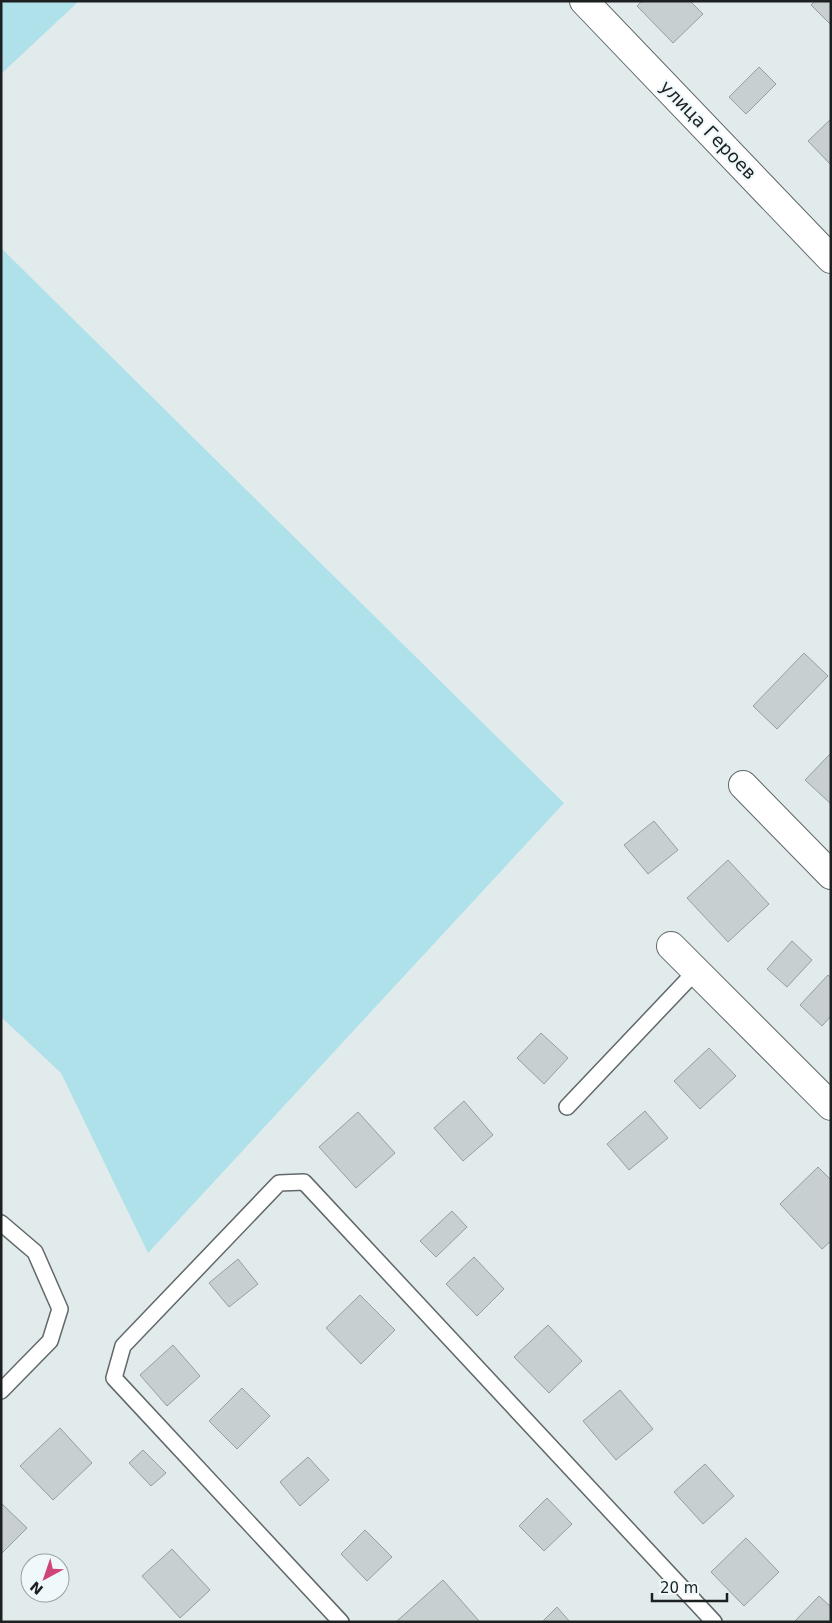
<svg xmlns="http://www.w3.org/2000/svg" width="832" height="1623" font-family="'DejaVu Sans',sans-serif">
  <rect width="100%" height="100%" fill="#e2ebec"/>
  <g fill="#afe1eb">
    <path d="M1,1H79L1,74Z"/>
    <path d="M1,248L564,803L148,1253L61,1073L1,1017Z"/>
  </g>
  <g fill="#c7cfd0" stroke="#969e9f">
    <path d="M642,1H690L703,14L673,43L637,6Z"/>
    <path d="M815,1H831V25L811,5Z"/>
    <path d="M759,67L776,84L746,114L729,97Z"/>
    <path d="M831,119V165L808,141Z"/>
    <path d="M804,653L828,676L777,729L753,706Z"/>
    <path d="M831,753V804L805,780Z"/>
    <path d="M654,821L678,850L648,874L624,845Z"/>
    <path d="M728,860L769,904L728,942L687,898Z"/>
    <path d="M792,941L812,960L787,987L767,969Z"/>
    <path d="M828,975L831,978V1016L822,1026L800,1005Z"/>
    <path d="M541,1033L568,1058L544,1084L517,1058Z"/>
    <path d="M709,1048L736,1076L700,1109L674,1081Z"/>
    <path d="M464,1101L493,1135L463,1161L434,1128Z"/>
    <path d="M645,1111L668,1138L629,1170L607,1144Z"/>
    <path d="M358,1112L395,1153L356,1188L319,1147Z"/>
    <path d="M818,1167L831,1180V1241L822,1249L780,1204Z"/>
    <path d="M452,1211L467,1227L436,1257L420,1241Z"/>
    <path d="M474,1257L504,1289L477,1316L446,1284Z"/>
    <path d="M238,1259L258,1284L229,1307L209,1283Z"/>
    <path d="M360,1295L395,1330L361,1364L326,1328Z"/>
    <path d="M548,1325L582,1361L549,1393L514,1357Z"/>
    <path d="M173,1345L200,1376L167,1406L140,1375Z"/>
    <path d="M242,1388L270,1416L237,1449L209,1421Z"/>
    <path d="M620,1390L653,1429L616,1460L583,1421Z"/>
    <path d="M60,1428L92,1463L53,1500L20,1466Z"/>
    <path d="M143,1450L166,1473L151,1486L129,1463Z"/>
    <path d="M308,1457L329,1480L300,1506L280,1482Z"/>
    <path d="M705,1464L734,1496L703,1524L674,1492Z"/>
    <path d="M547,1498L572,1524L544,1551L519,1526Z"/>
    <path d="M1,1503L27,1528L1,1554Z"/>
    <path d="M365,1530L392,1557L367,1581L341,1554Z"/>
    <path d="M746,1538L779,1572L744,1606L711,1572Z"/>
    <path d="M172,1549L210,1590L180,1618L142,1576Z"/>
    <path d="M443,1580L480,1622H398L397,1621Z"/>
    <path d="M819,1596L831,1607V1622H794Z"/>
    <path d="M557,1607L570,1622H542Z"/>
  </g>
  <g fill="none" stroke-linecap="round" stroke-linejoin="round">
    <g stroke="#61686a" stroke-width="18">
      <g id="service">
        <path d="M567,1107L696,971"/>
        <path d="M1,1223L35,1252L60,1309L50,1341L1,1391"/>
        <path d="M341,1622L114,1378L123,1346L279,1183L304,1182L714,1622"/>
      </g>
    </g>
    <g stroke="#61686a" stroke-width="30">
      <g id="minor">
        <path d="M584,1L831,259"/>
        <path d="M743,785L831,875"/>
        <path d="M671,946L831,1106"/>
      </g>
    </g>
    <use href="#service" stroke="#fff" stroke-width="15"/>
    <use href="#minor" stroke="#fff" stroke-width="28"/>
  </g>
  <g text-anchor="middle" stroke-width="4.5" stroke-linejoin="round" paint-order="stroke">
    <g font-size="18" fill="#1d2021" stroke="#eff8fa">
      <text transform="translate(708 130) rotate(46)" y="6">улица Героев</text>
    </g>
  </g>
  <rect width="832" height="1623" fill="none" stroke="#1d2021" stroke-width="5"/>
  <g transform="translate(45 1578) rotate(220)"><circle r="24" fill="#eff8fa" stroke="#9ba2a3"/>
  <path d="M0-4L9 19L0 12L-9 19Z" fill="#d04579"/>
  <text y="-8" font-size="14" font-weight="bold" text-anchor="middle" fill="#1d2021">N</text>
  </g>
  <path d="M652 1593v8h75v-8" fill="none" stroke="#1d2021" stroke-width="2.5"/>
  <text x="660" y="1593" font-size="15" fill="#1d2021" stroke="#eff8fa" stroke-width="4" paint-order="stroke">20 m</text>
</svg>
